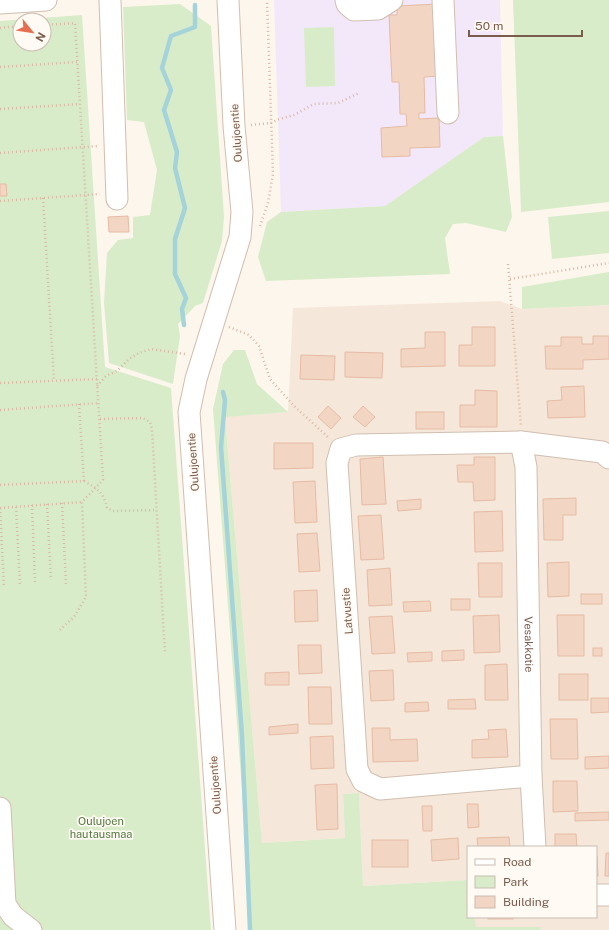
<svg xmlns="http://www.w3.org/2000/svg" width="609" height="930" font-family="'Public Sans',sans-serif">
  <rect width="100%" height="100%" fill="#fdf6ec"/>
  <path fill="#f5e8da" d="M500,301L522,309L609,305V930H541L540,927H475V917H596V847H468V880L363,886L359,793L343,794L345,838L262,843L225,416L288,412L293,308Z"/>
  <path fill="#f3e8fa" d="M274,0H500L503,136L484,137L385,206L281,212Z"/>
  <g fill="#d8ecc9" fill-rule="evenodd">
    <path d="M513,0H609V202L521,212Z"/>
    <path d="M180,4L211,26L224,217L222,241L203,303L195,306L178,324L180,336L173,384L109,363L104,303L107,253L118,240L133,238V217L150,215L157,170L144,122L127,120L123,7Z"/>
    <path d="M82,15L105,367L171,388L211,930H0V21ZM20,20H44V44H20Z"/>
    <path d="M334,27L335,86L306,87L304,28Z"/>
    <path d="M503,136L512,217L506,232L466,223L453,224L445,238L450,274L266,281L258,257L267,222L281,212L385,206L484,137Z"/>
    <path d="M609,211V253L552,259L548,217Z"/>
    <path d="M609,272V305L522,309V287Z"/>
    <path d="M234,350H245L257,384L288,412L225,417L262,843L345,838L343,794L359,793L363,886L468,880V917H475L476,927H540L541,930H249L247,855L213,409L223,364Z"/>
  </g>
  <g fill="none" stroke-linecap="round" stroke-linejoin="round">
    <g stroke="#a5d3da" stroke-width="4.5">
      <path d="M184,325L182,309L186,298L175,274V239L185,208L175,168L177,152L164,110L171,90L162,68L171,36L195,27V5"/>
      <path d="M223,392L225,400L221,447L242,736L250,930"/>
    </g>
  </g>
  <g fill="#f3d5c3" stroke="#e6bba3">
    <path d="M438,4L441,76L424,77L425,113H419V119L439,118L440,147L410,148V156L382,157L381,128L407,126L406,114H400L399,82H392L389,15H397V6Z"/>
    <path d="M0,184H6L7,196H0Z"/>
    <path d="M128,216L129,232H109L108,217Z"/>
    <path d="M472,327H495V366H459V345H472Z"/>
    <path d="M425,332H445V366L401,367V349L425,348Z"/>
    <path d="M593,336H609V359L583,360V369H546L545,346H561V337H582V344H593Z"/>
    <path d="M345,352L383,353L382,378L345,377Z"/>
    <path d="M301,355L335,356L334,380L300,379Z"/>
    <path d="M584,386L585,417L548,418L547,401L562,400L561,387Z"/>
    <path d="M475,390L497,391V427H460V405H475Z"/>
    <path d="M328,406L341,418L331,429L318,417Z"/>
    <path d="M363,406L375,417L365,427L353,417Z"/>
    <rect x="416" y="412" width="28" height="17"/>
    <path d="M274,443H313V468L274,469Z"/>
    <path d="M383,457L386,504L362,505L360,459Z"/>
    <path d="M474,457H495V500L474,501L473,482H458L457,465H474Z"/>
    <path d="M315,481L317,522L295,523L293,482Z"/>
    <path d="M576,498V515H563V540H544L543,499Z"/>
    <path d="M421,499V509L398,511L397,501Z"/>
    <path d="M502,511L503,551L475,552L474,512Z"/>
    <path d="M381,515L384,559L361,560L358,516Z"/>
    <path d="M317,533L320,571L299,572L297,534Z"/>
    <path d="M569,562V596L548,597L547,563Z"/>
    <path d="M478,563H502V597H479Z"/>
    <path d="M390,568L392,605L369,606L367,570Z"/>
    <path d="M317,590L318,621L295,622L294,591Z"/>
    <rect x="581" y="594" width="21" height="10"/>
    <rect x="451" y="599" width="19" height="11"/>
    <path d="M430,601L431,611L404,612L403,602Z"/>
    <path d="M499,615L500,652L474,653L473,616Z"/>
    <path d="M557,615H584V656H558Z"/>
    <path d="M392,616L395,653L372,654L369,617Z"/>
    <path d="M298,645H321L322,673L299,674Z"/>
    <rect x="593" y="648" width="9" height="8"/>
    <path d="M464,650V660L442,661V651Z"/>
    <path d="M432,652V661L408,662L407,653Z"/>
    <path d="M507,664L508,700H485V665Z"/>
    <path d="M393,670L394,700L371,701L369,671Z"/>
    <path d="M289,672V685H265V673Z"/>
    <rect x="559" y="674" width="29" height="26"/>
    <path d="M308,687H331L332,724H309Z"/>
    <path d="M591,698H609V712L591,713Z"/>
    <path d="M475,699L476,709H448V700Z"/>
    <path d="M428,702L429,711L405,712V703Z"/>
    <path d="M550,719H577L578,759H551Z"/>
    <path d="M298,724V733L269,735V727Z"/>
    <path d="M372,728H390V740L417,739L418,761L373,762Z"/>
    <path d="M506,729L508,757L472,758V740L489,739L488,730Z"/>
    <path d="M333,736L334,768L311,769L310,737Z"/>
    <path d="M609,756V768L585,769V757Z"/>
    <path d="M553,781H577L578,811L553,812Z"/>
    <path d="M337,784L338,829L317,830L315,785Z"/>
    <path d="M467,804H478L479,827L468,828Z"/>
    <path d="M422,806H432V831H423Z"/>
    <path d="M609,812V820L575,821V813Z"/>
    <path d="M555,834H576L577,847H555Z"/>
    <path d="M509,837L510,847H478L477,838Z"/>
    <path d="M458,838L459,859L432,861L431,840Z"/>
    <rect x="372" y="840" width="36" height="27"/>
    <path d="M606,853H609V876H605Z"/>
    <path d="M596,856H597L598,876H596Z"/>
    <rect x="488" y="917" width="25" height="2"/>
  </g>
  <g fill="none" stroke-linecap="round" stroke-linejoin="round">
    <g stroke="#d1beb0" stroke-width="23">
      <g id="minor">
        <path d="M110,0L117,199"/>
        <path d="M346,0L347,4L354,10L378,9L392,0"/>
        <path d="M443,0L448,113"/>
        <path d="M0,3L46,0"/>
        <path id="s1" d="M521,442L526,467L531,776L535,847"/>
        <path d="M531,776L380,789L363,781L357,769L337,463L341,449L356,445L521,442L602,452L609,458"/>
        <path d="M0,808L5,904L13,916L31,930"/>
        <path d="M596,895H609"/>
        <path d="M225,930L189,412L196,379L240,237L242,212L234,126L228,0"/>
      </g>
    </g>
    <g stroke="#d9b8a5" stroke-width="2.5" stroke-dasharray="1 3" stroke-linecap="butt">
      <path d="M44,25L75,23L103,480L82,502L86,597L74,617L60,630"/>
      <path d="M0,28L20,26"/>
      <path d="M0,67L77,62"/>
      <path d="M0,109L80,104"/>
      <path d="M251,125L271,123L279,119L294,115L314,104L338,103L359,93"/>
      <path d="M0,153L98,146"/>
      <path d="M43,198L54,381"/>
      <path d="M0,201L100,194"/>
      <path d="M260,226L268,203L273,174L267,0"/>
      <path d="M508,264L521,426"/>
      <path d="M510,279L609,263"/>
      <path d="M229,327L249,335L259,346L270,379L295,407L329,438"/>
      <path d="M0,383L97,379"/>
      <path d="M97,386L106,376L117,371L129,359L139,353L151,349L185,354"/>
      <path d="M79,404L84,481"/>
      <path d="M0,410L99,403"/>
      <path d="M100,419L143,418L150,422L152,429L165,654"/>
      <path d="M0,485L84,481C98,489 104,493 107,508L113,511L157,510"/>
      <path d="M62,503L66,584"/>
      <path d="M47,504L51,580"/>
      <path d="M32,505L35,582"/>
      <path d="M16,507L20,585"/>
      <path d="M0,508L82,502"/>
      <path d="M0,508L4,587"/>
    </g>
    <use href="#minor" stroke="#fff" stroke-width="21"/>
  </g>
  <g text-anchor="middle" stroke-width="3.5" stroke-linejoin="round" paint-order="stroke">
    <g font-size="11" fill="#7a5c4d" stroke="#fffaf3">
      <text transform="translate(236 133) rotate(-94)" y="4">Oulujoentie</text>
      <text transform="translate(193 462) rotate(-94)" y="4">Oulujoentie</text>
      <text transform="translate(347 611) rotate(-94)" y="4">Latvustie</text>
      <text dy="4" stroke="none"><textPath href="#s1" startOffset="203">Vesakkotie</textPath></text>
      <text transform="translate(215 785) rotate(-94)" y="4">Oulujoentie</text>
    </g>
    <g font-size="11" fill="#537a41" stroke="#fffaf3">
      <text x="101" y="825">Oulujoen<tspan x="101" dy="13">hautausmaa</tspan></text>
    </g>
  </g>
  <rect x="467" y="846" width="130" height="72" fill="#fffaf3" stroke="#cabbb1"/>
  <rect x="475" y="859" width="20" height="6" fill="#ffffff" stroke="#cabbb1"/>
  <text x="503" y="866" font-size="12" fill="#7a5c4d">Road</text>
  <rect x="475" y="876" width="20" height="12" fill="#d8ecc9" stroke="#cabbb1"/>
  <text x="503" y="886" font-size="12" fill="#7a5c4d">Park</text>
  <rect x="475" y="896" width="20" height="12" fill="#f3d5c3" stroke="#cabbb1"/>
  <text x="503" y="906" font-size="12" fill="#7a5c4d">Building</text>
  <g transform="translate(32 32) rotate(120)"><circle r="19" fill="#fffaf3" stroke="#cabbb1"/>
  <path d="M0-3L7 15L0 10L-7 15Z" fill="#e76f51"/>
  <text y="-6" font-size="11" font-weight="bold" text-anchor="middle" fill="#7a5c4d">N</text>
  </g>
  <path d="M469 30v6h113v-6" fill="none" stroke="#7a5c4d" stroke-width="2"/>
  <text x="475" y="30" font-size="12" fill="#7a5c4d" stroke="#fffaf3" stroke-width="3" paint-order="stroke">50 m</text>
</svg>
